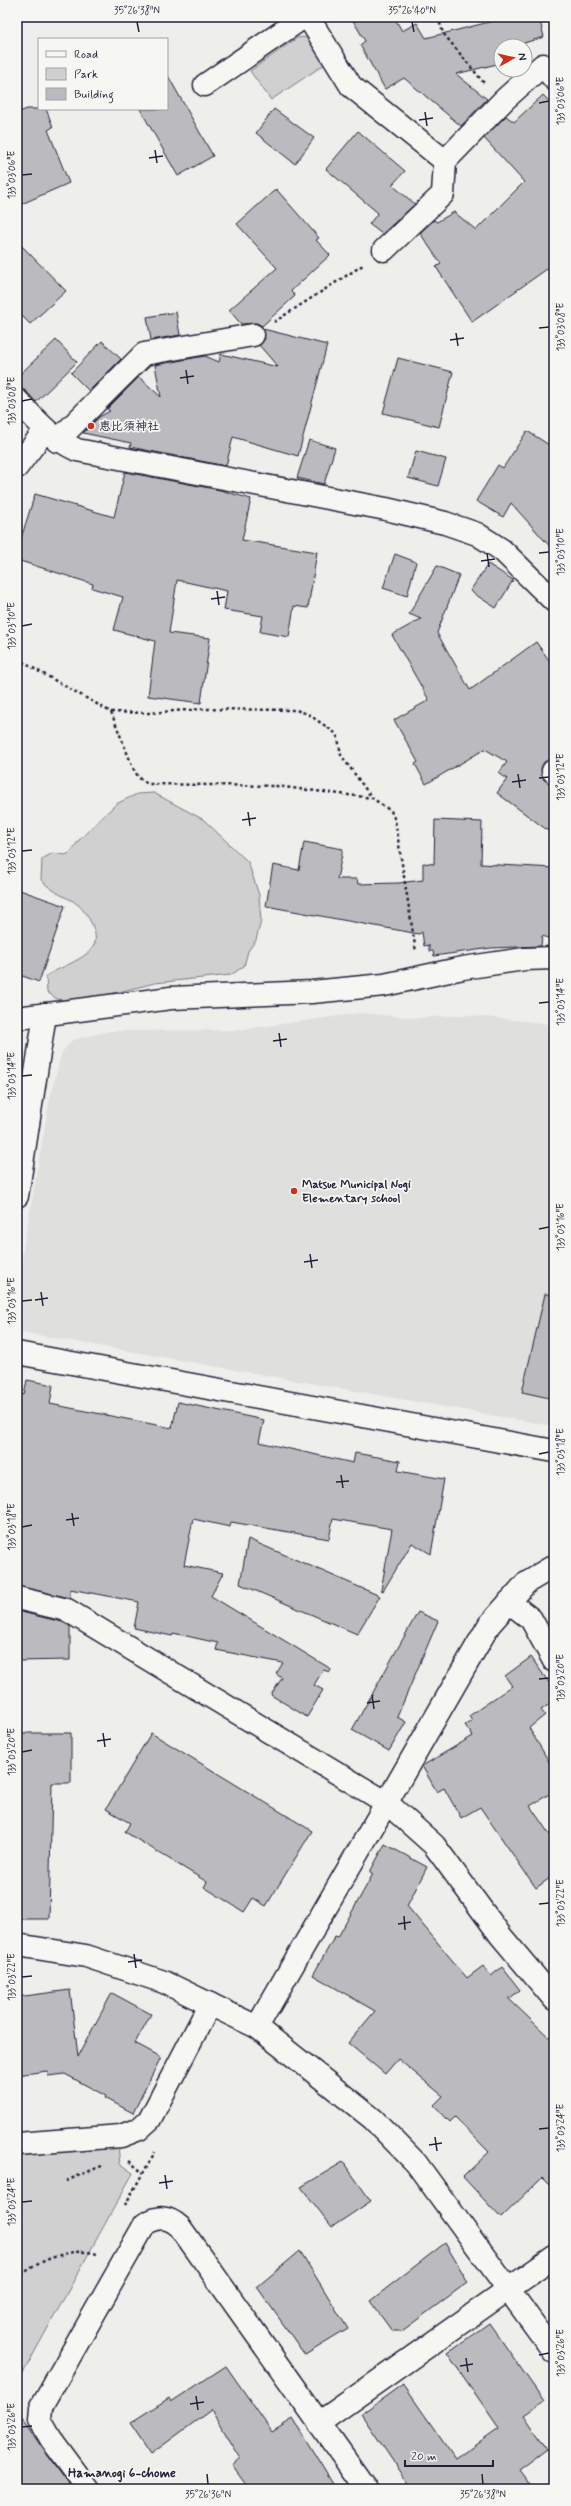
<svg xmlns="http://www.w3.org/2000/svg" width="571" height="2506" font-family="Mynerve,'Klee One',sans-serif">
  <rect width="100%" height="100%" fill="#eeeeeb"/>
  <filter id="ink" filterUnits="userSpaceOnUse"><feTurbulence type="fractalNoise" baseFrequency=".025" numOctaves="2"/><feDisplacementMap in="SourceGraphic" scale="8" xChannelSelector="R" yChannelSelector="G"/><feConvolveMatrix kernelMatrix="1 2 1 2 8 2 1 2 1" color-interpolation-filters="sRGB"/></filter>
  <g filter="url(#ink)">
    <path fill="#dfdfde" d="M360,1013L416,1018L467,1015L544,1023L554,1027V1426L20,1332L17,1327V1283L50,1098L62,1052L72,1040L109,1031L239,1030Z"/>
    <g fill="#d0d0d1" stroke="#797986">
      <path d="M304,37L311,41L325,64L271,100L250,71L297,38Z"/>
      <path d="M154,793L204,820L248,862L259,895L261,921L256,940L248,951L244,966L231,975L155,983L78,1002L57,999L47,992L46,976C58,968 86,959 93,947C101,935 87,912 77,904C73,900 66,898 61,895C54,891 47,886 41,880L42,859L53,853L65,855L70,853L79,840L116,804L137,794Z"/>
      <path d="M118,2147L120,2164L133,2173L17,2384V2156Z"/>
    </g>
    <g fill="#bbbbbf" stroke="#22223b">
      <path d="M351,17H394L402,31L417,23L426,38L509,17H539L544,37L524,43L525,46H501V63L456,74L487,99L461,126L404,78L385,89L360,45L365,41Z"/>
      <path d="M167,74L213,156L178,176L140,109H167Z"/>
      <path d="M543,95L554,106V264L472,322L436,267L441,264L420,233L434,220L437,222L454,212L476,230L524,182L484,138L506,116L514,122Z"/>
      <path d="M27,109H46L53,127L48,130L69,183L17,206V113Z"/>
      <path d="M274,109L314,138L295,164L256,133Z"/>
      <path d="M358,131L405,171L392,185L415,204L382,234L369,224L378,213L326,169Z"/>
      <path d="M276,189L319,238L316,240L330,255L291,291L295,296L262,326L257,323L241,324L229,310L277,268L237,224Z"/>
      <path d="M17,241L66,291L30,324L17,311Z"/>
      <path d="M176,312L180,335L151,340L147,317Z"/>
      <path d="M263,329L327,345L298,456L233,437L226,466L130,447L131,443L83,433L99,417L110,411L107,409L139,377L161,397L155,365L205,356L219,362L221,354L278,367L259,345L265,339Z"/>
      <path d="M56,340L77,362L36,402L26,391L17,388V377Z"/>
      <path d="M102,341L121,359L89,391L71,373Z"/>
      <path d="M398,358L453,372L439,427L383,413Z"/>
      <path d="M527,431L554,448V551L511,503L503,517L476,501L498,465L503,468Z"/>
      <path d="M309,440L335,448L324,484L297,478Z"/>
      <path d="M416,451L446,459L438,486L408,478Z"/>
      <path d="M125,472L220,490L251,499L242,540L317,552L308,608L294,606L289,637L260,632L263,616L224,610L227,591L177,580L169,633L210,638L201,703L148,696L155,641L114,630L123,597L92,588L93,584L17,560V551L35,494L114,517Z"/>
      <path d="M395,554L416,562L407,596L383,588Z"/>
      <path d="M488,564L513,580L496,608L470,591Z"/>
      <path d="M437,566L459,575L437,633L470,690L536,642L554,667V759L544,762L541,768L544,780L554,784V835L497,793L507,779L499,773L507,762L485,749L426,784L415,764L418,762L394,720L429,700L392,635L421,619L409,614Z"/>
      <path d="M435,820L482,822L481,864L554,868V940L542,936L541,946L491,948L434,956L433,951H429V945L424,946L422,932L419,934L266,906L273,865L299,870L304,842L343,849L337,879H357L358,884L399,883L423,880V863L434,864Z"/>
      <path d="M17,889L65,906L39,982L17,974Z"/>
      <path d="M545,1294L554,1295V1399L522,1392Z"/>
      <path d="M27,1380L53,1385L50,1404L172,1428L178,1402L264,1420L259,1442L353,1463L355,1453L400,1461L398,1471L444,1479L431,1554L412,1543L383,1591L381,1590L392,1529L333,1519L329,1539L231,1522L230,1527L193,1519L184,1565L223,1573L211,1596L331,1669L330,1672L323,1670L314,1685L323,1690L307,1717L271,1695L282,1678L276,1674L283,1663L216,1650L218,1643L173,1633L172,1636L134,1628L139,1602L70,1589V1598L17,1586V1393L24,1395Z"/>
      <path d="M248,1539L380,1596L357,1634L240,1584Z"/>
      <path d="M17,1611L62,1622L70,1626V1660L17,1661Z"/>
      <path d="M418,1612L438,1621L397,1717L406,1722L389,1751L352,1730Z"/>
      <path d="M531,1657L554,1690V1701L541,1710L545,1715L529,1728L554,1770V1791L530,1806L554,1841V1875L536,1888L480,1807L461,1818L444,1788L437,1792L422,1766L473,1736L465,1725L472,1721L469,1716L512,1686L505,1676Z"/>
      <path d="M17,1733H71V1783H52L49,1919H17Z"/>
      <path d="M151,1733L312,1831L266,1906L253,1898L244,1912L204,1887L207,1882L125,1832L130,1823L106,1809Z"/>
      <path d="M385,1844L427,1867L407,1906L467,1978L483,1966L491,1976L502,1967L520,1990L509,1999L554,2042V2190L542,2178L501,2218L463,2177L489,2152L455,2117L450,2122L434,2105L443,2096L398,2059L385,2074L348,2043L375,2011L313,1975L335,1936L338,1937L373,1874L370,1872Z"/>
      <path d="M70,1990L78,2056L112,1993L151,2014L135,2043L161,2057L133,2113L105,2098L106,2096L65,2074L48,2076L47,2071L17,2075V1997Z"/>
      <path d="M343,2162L371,2201L332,2227L301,2187Z"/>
      <path d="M445,2243L468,2282L402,2331H392L370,2301Z"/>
      <path d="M300,2251L348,2329L305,2355L257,2287Z"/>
      <path d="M489,2323L544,2401L524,2415L547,2449L519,2470L533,2489H412L361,2414L403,2384L455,2459L499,2428L447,2353Z"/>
      <path d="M226,2366L272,2432L293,2419L336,2489H249L233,2467L240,2457L211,2410L151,2454L130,2423L169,2398L171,2402Z"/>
      <path d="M17,2411L41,2446L72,2489H17Z"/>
    </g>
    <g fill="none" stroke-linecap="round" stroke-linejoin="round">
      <g stroke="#22223b" stroke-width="25">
        <g id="minor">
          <path d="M308,17L351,86L445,161"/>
          <path d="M205,85L304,17"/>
          <path d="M384,250L443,194L445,161L504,100L543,65L554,79"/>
          <path d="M17,400C36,420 51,438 77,450L386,509L445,523L477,534L502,550L554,601"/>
          <path d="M57,441L144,354L253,335"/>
          <path d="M17,467L45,430"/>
          <path d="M553,771L554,772"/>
          <path d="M17,1018L171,998L312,992L384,985L463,968L525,959L554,958"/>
          <path d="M17,1196L45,1014"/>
          <path d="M17,1353L554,1451"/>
          <path d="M17,1598L67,1610L387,1803L434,1845L501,1936L554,1999"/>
          <path d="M509,1602L531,1619L554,1661"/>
          <path d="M17,1945L86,1956L164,1982L257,2027L373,2119L416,2163L554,2352"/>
          <path d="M257,2027L489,1625L527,1582L554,1566"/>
          <path d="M17,2144L121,2136L139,2129L150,2119L210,2004"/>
          <path d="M319,2423L554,2257"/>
          <path d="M88,2489L51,2439L40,2420L41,2407L145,2224C159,2216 168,2216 180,2227L366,2489"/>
        </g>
      </g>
      <g stroke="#22223b" stroke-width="2.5" stroke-dasharray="3 3" stroke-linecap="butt">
        <path d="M438,17L443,33L484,83"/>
        <path d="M274,322L363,265"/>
        <path d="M17,659L111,712L133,768L139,778L148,784L276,786L372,798L391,811L395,820L416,952"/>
        <path d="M111,712L150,713L200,709L296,710L308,714L334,732L338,738L341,755L372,798"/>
        <path d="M129,2161L143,2173"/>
        <path d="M66,2181L104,2165"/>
        <path d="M125,2205L155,2152"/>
        <path d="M17,2279C36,2261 72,2246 97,2254"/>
      </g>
      <use href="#minor" stroke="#f6f6f2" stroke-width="22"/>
    </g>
  </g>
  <path fill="none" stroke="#22223b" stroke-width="1.5" d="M137,22L139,32M412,22L414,32M539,103L549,101M425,112L427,126M419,120L433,118M155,150L157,163M149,158L163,156M22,175L32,174M539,328L549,327M456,333L458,346M450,340L464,338M186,370L188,384M180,378L194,376M22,401L32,399M487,553L489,567M539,553L549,552M481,561L495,559M217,591L219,605M211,599L225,597M22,626L32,624M518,774L520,788M539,778L549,777M512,782L526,780M248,812L250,826M242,820L256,818M22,851L32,850M539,1003L549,1002M279,1033L281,1047M273,1041L287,1039M22,1076L32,1075M539,1229L549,1227M310,1254L312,1268M304,1262L318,1260M41,1292L43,1306M35,1300L48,1298M22,1301L32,1300M539,1454L549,1452M341,1475L343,1488M336,1482L349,1481M72,1513L74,1526M66,1520L79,1518M22,1527L32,1525M539,1679L549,1678M372,1695L374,1709M367,1703L380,1701M103,1733L105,1747M97,1741L111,1739M22,1752L32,1750M539,1904L549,1903M404,1916L405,1930M398,1924L411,1922M134,1954L136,1968M128,1962L142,1960M22,1977L32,1976M539,2129L549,2128M435,2137L437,2151M429,2145L442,2143M165,2175L167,2189M159,2183L173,2181M22,2202L32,2201M539,2355L549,2353M466,2358L468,2372M460,2366L473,2364M196,2396L198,2410M190,2404L204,2402M22,2427L32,2426M207,2474L208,2484M482,2474L483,2484"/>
  <g fill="#c8321e" stroke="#f6f6f2" stroke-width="1.5">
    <circle cx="91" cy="426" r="4"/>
    <circle cx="294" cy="1191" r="4"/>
  </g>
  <g text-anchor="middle" stroke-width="3.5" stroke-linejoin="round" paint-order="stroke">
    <g font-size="12" font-weight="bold" fill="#22223b" stroke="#f6f6f2" text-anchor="start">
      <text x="99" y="430">恵比須神社</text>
      <text x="302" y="1188">Matsue Municipal Nogi<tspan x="302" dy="14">Elementary school</tspan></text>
    </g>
    <g font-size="13" font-weight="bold" fill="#22223b" stroke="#f6f6f2">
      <text x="122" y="2477">Hamanogi 6-chome</text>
    </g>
  </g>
  <rect width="571" height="2506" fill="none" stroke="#f6f6f2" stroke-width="44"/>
  <rect x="38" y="38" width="130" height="72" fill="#f6f6f2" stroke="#a1a1a9"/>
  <rect x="46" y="51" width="20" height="6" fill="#f6f6f2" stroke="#a1a1a9"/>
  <text x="74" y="58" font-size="12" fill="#22223b">Road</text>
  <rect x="46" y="68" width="20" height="12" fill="#d0d0d1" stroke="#a1a1a9"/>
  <text x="74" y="78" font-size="12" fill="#22223b">Park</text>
  <rect x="46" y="88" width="20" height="12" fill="#bbbbbf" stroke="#a1a1a9"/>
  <text x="74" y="98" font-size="12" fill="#22223b">Building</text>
  <g transform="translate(513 58) rotate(82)"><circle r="19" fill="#f6f6f2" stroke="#a1a1a9"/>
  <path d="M0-3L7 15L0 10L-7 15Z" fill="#c8321e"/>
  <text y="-6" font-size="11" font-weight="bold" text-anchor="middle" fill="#22223b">N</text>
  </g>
  <path d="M405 2460v6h88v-6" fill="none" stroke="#22223b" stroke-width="2"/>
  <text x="411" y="2460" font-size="12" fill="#22223b" stroke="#f6f6f2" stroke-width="3" paint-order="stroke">20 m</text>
  <rect x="22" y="22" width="527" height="2462" fill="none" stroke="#22223b" stroke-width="1.5"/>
  <g font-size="10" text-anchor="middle" fill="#22223b">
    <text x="137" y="14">35°26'38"N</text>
    <text x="412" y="14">35°26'40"N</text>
    <text transform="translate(560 101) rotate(-90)" y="4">133°03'06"E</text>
    <text transform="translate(11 175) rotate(-90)" y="4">133°03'06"E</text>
    <text transform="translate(560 327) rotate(-90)" y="4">133°03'08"E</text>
    <text transform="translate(11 401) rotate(-90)" y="4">133°03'08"E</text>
    <text transform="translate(560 552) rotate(-90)" y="4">133°03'10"E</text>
    <text transform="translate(11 626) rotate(-90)" y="4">133°03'10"E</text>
    <text transform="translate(560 777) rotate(-90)" y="4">133°03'12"E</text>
    <text transform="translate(11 851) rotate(-90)" y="4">133°03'12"E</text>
    <text transform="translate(560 1002) rotate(-90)" y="4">133°03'14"E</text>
    <text transform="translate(11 1076) rotate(-90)" y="4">133°03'14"E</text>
    <text transform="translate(560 1227) rotate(-90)" y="4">133°03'16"E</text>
    <text transform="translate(11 1301) rotate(-90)" y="4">133°03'16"E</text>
    <text transform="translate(560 1452) rotate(-90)" y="4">133°03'18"E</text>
    <text transform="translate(11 1527) rotate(-90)" y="4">133°03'18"E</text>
    <text transform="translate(560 1678) rotate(-90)" y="4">133°03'20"E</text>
    <text transform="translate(11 1752) rotate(-90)" y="4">133°03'20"E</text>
    <text transform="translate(560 1903) rotate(-90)" y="4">133°03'22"E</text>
    <text transform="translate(11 1977) rotate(-90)" y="4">133°03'22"E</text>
    <text transform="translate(560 2128) rotate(-90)" y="4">133°03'24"E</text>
    <text transform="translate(11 2202) rotate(-90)" y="4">133°03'24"E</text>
    <text transform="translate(560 2353) rotate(-90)" y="4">133°03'26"E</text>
    <text transform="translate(11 2427) rotate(-90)" y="4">133°03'26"E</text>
    <text x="208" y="2498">35°26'36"N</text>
    <text x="483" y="2498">35°26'38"N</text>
  </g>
</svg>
